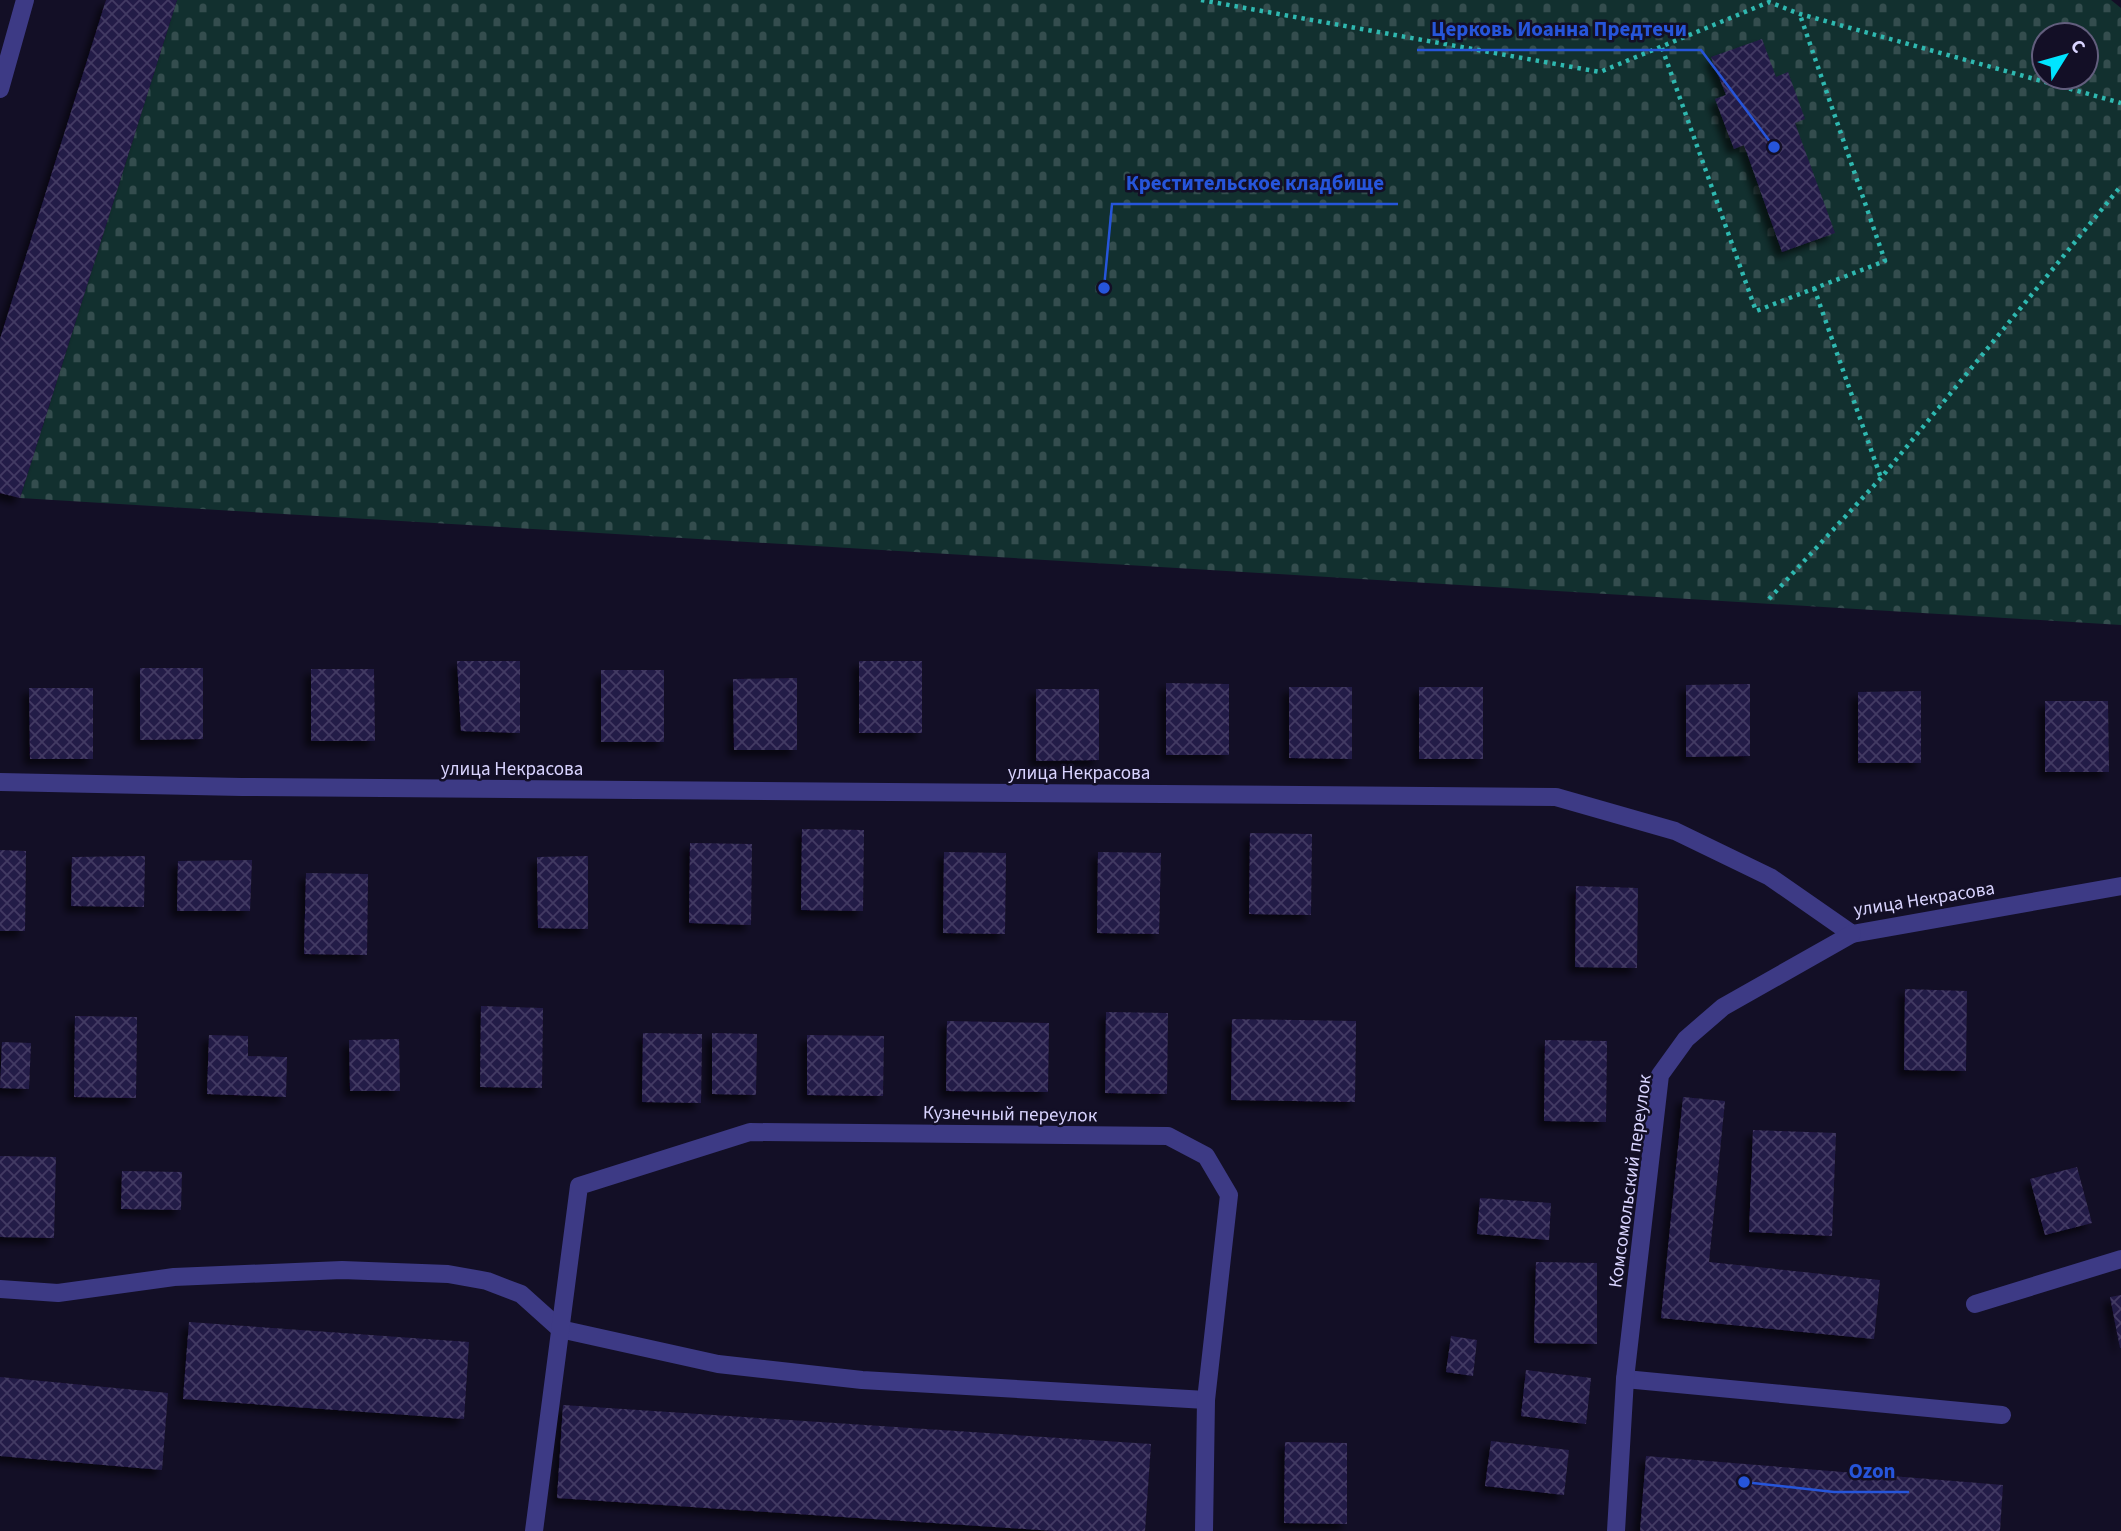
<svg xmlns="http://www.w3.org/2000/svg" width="2121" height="1531" font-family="'Source Sans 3',sans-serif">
  <defs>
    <pattern id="cemetery-stones" width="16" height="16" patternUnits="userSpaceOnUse" patternTransform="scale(1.75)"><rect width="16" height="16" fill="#12302f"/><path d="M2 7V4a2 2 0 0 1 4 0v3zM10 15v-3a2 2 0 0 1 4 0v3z" fill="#344d4e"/></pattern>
    <pattern id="building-cross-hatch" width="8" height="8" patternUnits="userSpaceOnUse" patternTransform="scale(1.75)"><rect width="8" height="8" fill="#241b47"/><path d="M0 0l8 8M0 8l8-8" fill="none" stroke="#433b63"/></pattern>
    <filter id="shadow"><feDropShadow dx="-6" dy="6" stdDeviation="3.5" flood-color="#0009"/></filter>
  </defs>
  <rect width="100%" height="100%" fill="#130f26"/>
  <path fill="url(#cemetery-stones)" fill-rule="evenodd" d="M177,0H2111L2121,8V625L20,498ZM2044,35H2086V77H2044Z"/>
  <g fill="url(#building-cross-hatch)" filter="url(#shadow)">
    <path d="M106,0H177L20,498L0,493V339Z"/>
    <path d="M1762,39L1776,77L1788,72L1805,119L1795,123L1835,233L1782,252L1744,145L1734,149L1715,99L1726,95L1711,57Z"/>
    <path d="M457,661H520V733L461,731Z"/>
    <rect x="859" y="661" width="63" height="72"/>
    <path d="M140,668H203V739L140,740Z"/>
    <path d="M311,669H374L375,741H311Z"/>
    <rect x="601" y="670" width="63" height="72"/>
    <path d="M797,678V750H734L733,679Z"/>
    <path d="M1166,683L1229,684V755H1166Z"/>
    <path d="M1750,684V756L1686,757V685Z"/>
    <path d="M1289,687H1352V759L1289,758Z"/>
    <rect x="1419" y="687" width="64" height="72"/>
    <path d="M29,688H93V759H30Z"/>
    <path d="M1036,689H1099V760L1036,761Z"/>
    <path d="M1921,691V763H1858V692Z"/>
    <path d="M2045,701H2108L2109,772H2045Z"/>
    <path d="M802,829L864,830L863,911L801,910Z"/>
    <path d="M1250,833L1312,834L1311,915L1249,914Z"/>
    <path d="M690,843L752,844L751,925L689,923Z"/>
    <path d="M0,850L26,851L25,931H0Z"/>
    <path d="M944,852L1006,853L1005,934L943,933Z"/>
    <path d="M1098,852L1161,853L1159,934L1097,933Z"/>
    <path d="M145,856L144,907L71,906L72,857Z"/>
    <path d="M588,856V929L538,928L537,857Z"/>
    <path d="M252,860L250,911H177L178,861Z"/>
    <path d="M306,873L368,874L367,955L304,954Z"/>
    <path d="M1576,886L1638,888L1637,968L1575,967Z"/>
    <path d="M1905,989L1967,991L1966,1071L1904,1070Z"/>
    <path d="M481,1006L543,1008L542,1088L480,1087Z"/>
    <path d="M1106,1012L1168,1013L1167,1094L1105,1093Z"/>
    <path d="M75,1016L137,1017L136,1098L74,1097Z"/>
    <path d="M1232,1019L1356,1021L1355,1102L1231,1100Z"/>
    <path d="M947,1021L1049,1023L1048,1092L946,1091Z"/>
    <path d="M643,1033L702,1034L701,1103L642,1102Z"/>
    <path d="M712,1033L757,1034L756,1095L712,1094Z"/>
    <path d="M209,1035L248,1036V1056L287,1057L286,1097L207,1094Z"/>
    <path d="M807,1035L884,1036L883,1096L807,1095Z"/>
    <path d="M399,1039L400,1091H350L349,1040Z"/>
    <path d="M1545,1040L1607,1041L1606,1122L1544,1121Z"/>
    <path d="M2,1042L31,1043L29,1089L0,1088Z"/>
    <path d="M1683,1097L1725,1101L1709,1262L1880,1280L1874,1339L1661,1318Z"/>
    <path d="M1753,1130L1836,1133L1832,1236L1749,1232Z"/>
    <path d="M0,1156L56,1157L54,1238L0,1237Z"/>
    <path d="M2077,1167L2092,1223L2045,1235L2030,1179Z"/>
    <path d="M122,1171L182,1172L181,1210L121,1209Z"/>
    <path d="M1480,1198L1551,1203L1549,1240L1477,1234Z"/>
    <path d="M1536,1262L1597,1263V1344L1534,1343Z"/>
    <path d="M2121,1295V1348H2120L2110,1297Z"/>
    <path d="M189,1322L469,1342L464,1419L183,1399Z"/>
    <path d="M1451,1336L1477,1340L1473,1376L1446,1372Z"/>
    <path d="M1526,1370L1591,1378L1586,1424L1521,1416Z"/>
    <path d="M0,1377L168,1393L162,1470L0,1456Z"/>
    <path d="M563,1405L1151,1444L1145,1531H1055L557,1498Z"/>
    <path d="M1491,1441L1569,1450L1564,1495L1485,1486Z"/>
    <path d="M1285,1442L1347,1443V1524L1284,1523Z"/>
    <path d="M1646,1456L2003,1485L2000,1531H1640Z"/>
  </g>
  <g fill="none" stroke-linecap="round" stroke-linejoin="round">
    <g stroke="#2fb8b0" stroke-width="4.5" stroke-dasharray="3.5 5" stroke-linecap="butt">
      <path d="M1201,0L1600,72L1769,2L1800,14L2121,103"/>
      <path d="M1662,48L1756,311L1885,261L1800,15"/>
      <path d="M1814,288L1881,478"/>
      <path d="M1769,599L1881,478L2121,186"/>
    </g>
    <g stroke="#3d3a85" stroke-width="18">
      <path d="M0,1289L58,1293L174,1277L342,1270L448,1274L487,1281L521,1294L560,1329L718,1364L862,1380L1206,1400"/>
      <path d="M1975,1304L2121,1259"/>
      <path d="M1625,1379L2002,1415"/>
      <path d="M534,1531L579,1186L750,1132L1168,1136L1206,1156L1229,1195L1206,1400L1204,1531"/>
    </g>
    <g stroke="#3d3a85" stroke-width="18">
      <path d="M0,89L25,0"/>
      <path d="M0,782L242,787L1556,797L1675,831L1770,877L1852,934L2121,886"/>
      <path d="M1616,1531L1625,1379L1660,1075L1686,1039L1723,1007L1852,934"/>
    </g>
  </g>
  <g text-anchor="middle" stroke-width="5" stroke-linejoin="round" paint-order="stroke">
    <g font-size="19" fill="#d9d4ff" stroke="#130f26">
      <text x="512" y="775">улица Некрасова</text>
      <text x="1079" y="779">улица Некрасова</text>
      <text transform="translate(1924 898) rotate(-9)" y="7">улица Некрасова</text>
      <text transform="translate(1010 1113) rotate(1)" y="7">Кузнечный переулок</text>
      <text transform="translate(1629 1181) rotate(-82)" y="7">Комсомольский переулок</text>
    </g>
  </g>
  <path fill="none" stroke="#2655da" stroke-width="2.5" d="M1774 147L1701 50H1417M1104 288L1112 204H1398M1744 1482L1834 1492H1909"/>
  <g fill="#2655da" stroke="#130f26" stroke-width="2.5">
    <circle cx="1774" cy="147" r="7"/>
    <circle cx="1104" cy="288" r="7"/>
    <circle cx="1744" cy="1482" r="7"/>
  </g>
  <g font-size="21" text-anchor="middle" font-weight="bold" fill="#2655da" stroke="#130f26" stroke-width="5" stroke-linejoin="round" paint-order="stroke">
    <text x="1559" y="36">Церковь Иоанна Предтечи</text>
    <text x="1255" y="190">Крестительское кладбище</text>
    <text x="1872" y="1478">Ozon</text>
  </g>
  <g transform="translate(2065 56) rotate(53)"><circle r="33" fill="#130f26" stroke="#625e7d" stroke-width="2"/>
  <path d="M0-5L12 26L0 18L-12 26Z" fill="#00e5ff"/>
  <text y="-10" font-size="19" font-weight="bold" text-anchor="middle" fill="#d9d4ff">С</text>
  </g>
</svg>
